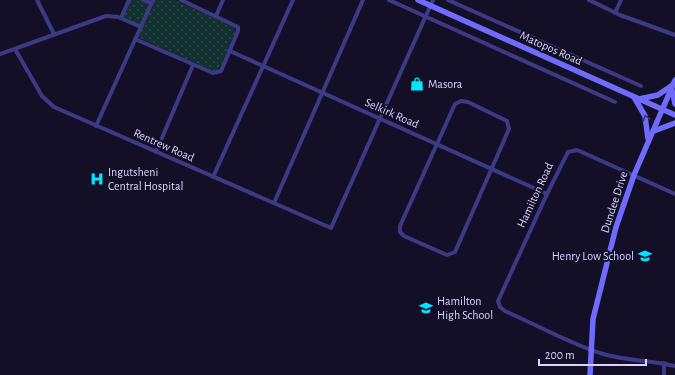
<svg xmlns="http://www.w3.org/2000/svg" width="675" height="375" font-family="'Alegreya Sans',sans-serif">
  <defs>
    <pattern id="grass-dots" width="8" height="8" patternUnits="userSpaceOnUse"><rect width="8" height="8" fill="#12302f"/><path d="M2 2h.1M6 6h.1" fill="none" stroke="#344d4e" stroke-width="1.8" stroke-linecap="round"/></pattern>
  </defs>
  <rect width="100%" height="100%" fill="#130f26"/>
  <g fill="url(#grass-dots)">
    <path d="M131,0H140L149,4L140,25L123,17Z"/>
    <path d="M155,0H175L234,27L236,31L219,69L213,71L139,38L138,36Z"/>
  </g>
  <g fill="none" stroke-linecap="round" stroke-linejoin="round">
    <g stroke="#3d3a85" stroke-width="4">
      <path d="M37,0L54,34"/>
      <path d="M143,0L151,3"/>
      <path d="M389,0L615,102"/>
      <path d="M448,0L641,86"/>
      <path d="M589,0L620,15L675,35"/>
      <path d="M615,13L621,0"/>
      <path d="M216,16L223,0"/>
      <path d="M121,18L129,0"/>
      <path d="M135,39L213,73L221,71L238,31V27L181,0"/>
      <path d="M15,49L42,96L54,107L331,228L433,0"/>
      <path d="M230,51L547,194"/>
      <path d="M0,54L106,16L118,17L141,27"/>
      <path d="M461,101L468,102L507,121L509,129L455,252L447,255L404,236L400,232V226L455,104Z"/>
      <path d="M96,126L153,0"/>
      <path d="M156,152L193,65"/>
      <path d="M213,177L293,0"/>
      <path d="M675,194L577,150L568,152L547,194L498,301L500,307L505,311C535,324 572,345 603,354C626,361 651,360 675,366"/>
      <path d="M274,203L363,0"/>
      <path d="M664,375V363"/>
    </g>
    <g stroke="#6f6bff" stroke-width="5.5">
      <path d="M418,0L675,115"/>
      <path d="M672,90L675,104"/>
      <path d="M634,97L645,116L648,139"/>
      <path d="M639,99L658,95L674,84"/>
      <path d="M654,131L675,123"/>
      <path d="M590,375L593,319L616,227L634,175L675,80"/>
    </g>
  </g>
  <defs><path id="oneway-chevron" d="M-2-3.5L2.5 0L-2 3.5" fill="none" stroke-width="1.6" stroke-linecap="round" stroke-linejoin="round"/></defs>
  <use stroke="#38347d" href="#oneway-chevron" transform="translate(646 118) rotate(-106)"/>
  <defs>
    <g id="shop-bare" transform="scale(1.08)"><path d="M-5-2.5h2.3a2.7 3.5 0 0 1 5.4 0H5L5.5 6h-11ZM-1.5-2.5h3a1.5 2.3 0 0 0-3 0Z" fill="#00e5ff" stroke="#130f26" stroke-width="2.5" paint-order="stroke"/></g>
    <g id="hospital-bare" transform="scale(1.08)"><path d="M-5-5h3v3.5h4V-5h3V5h-3V1.5h-4V5h-3Z" fill="#00e5ff" stroke="#130f26" stroke-width="2.5" paint-order="stroke"/></g>
    <g id="school-bare" transform="scale(1.08)"><path d="M0-5L7-2L0 1L-7-2ZM-4 1L0 2.5L4 1V4Q0 6-4 4Z" fill="#00e5ff" stroke="#130f26" stroke-width="2.5" paint-order="stroke"/></g>
  </defs>
  <g fill-rule="evenodd">
    <use href="#shop-bare" x="417" y="84"/>
    <use href="#hospital-bare" x="97" y="179"/>
    <use href="#school-bare" x="645" y="256"/>
    <use href="#school-bare" x="426" y="308"/>
  </g>
  <g text-anchor="middle" stroke-width="4" stroke-linejoin="round" paint-order="stroke">
    <g font-size="12" fill="#d9d4ff" stroke="#130f26">
      <text transform="translate(551 48) rotate(24)" y="4">Matopos Road</text>
      <text transform="translate(392 113) rotate(24)" y="4">Selkirk Road</text>
      <text transform="translate(164 145) rotate(24)" y="4">Rentrew Road</text>
      <text transform="translate(535 195) rotate(-65)" y="4">Hamilton Road</text>
      <text transform="translate(614 202) rotate(-72)" y="4">Dundee Drive</text>
    </g>
    <g font-size="12" fill="#d9d4ff" stroke="#130f26" text-anchor="start">
      <text x="428" y="88">Masora</text>
      <text x="108" y="176">Ingutsheni<tspan x="108" dy="14">Central Hospital</tspan></text>
      <text x="634" y="260" text-anchor="end">Henry Low School</text>
      <text x="437" y="305">Hamilton<tspan x="437" dy="14">High School</tspan></text>
    </g>
  </g>
  <path d="M539 359v6h107v-6" fill="none" stroke="#d9d4ff" stroke-width="2"/>
  <text x="545" y="359" font-size="12" fill="#d9d4ff" stroke="#130f26" stroke-width="3" paint-order="stroke">200 m</text>
</svg>
